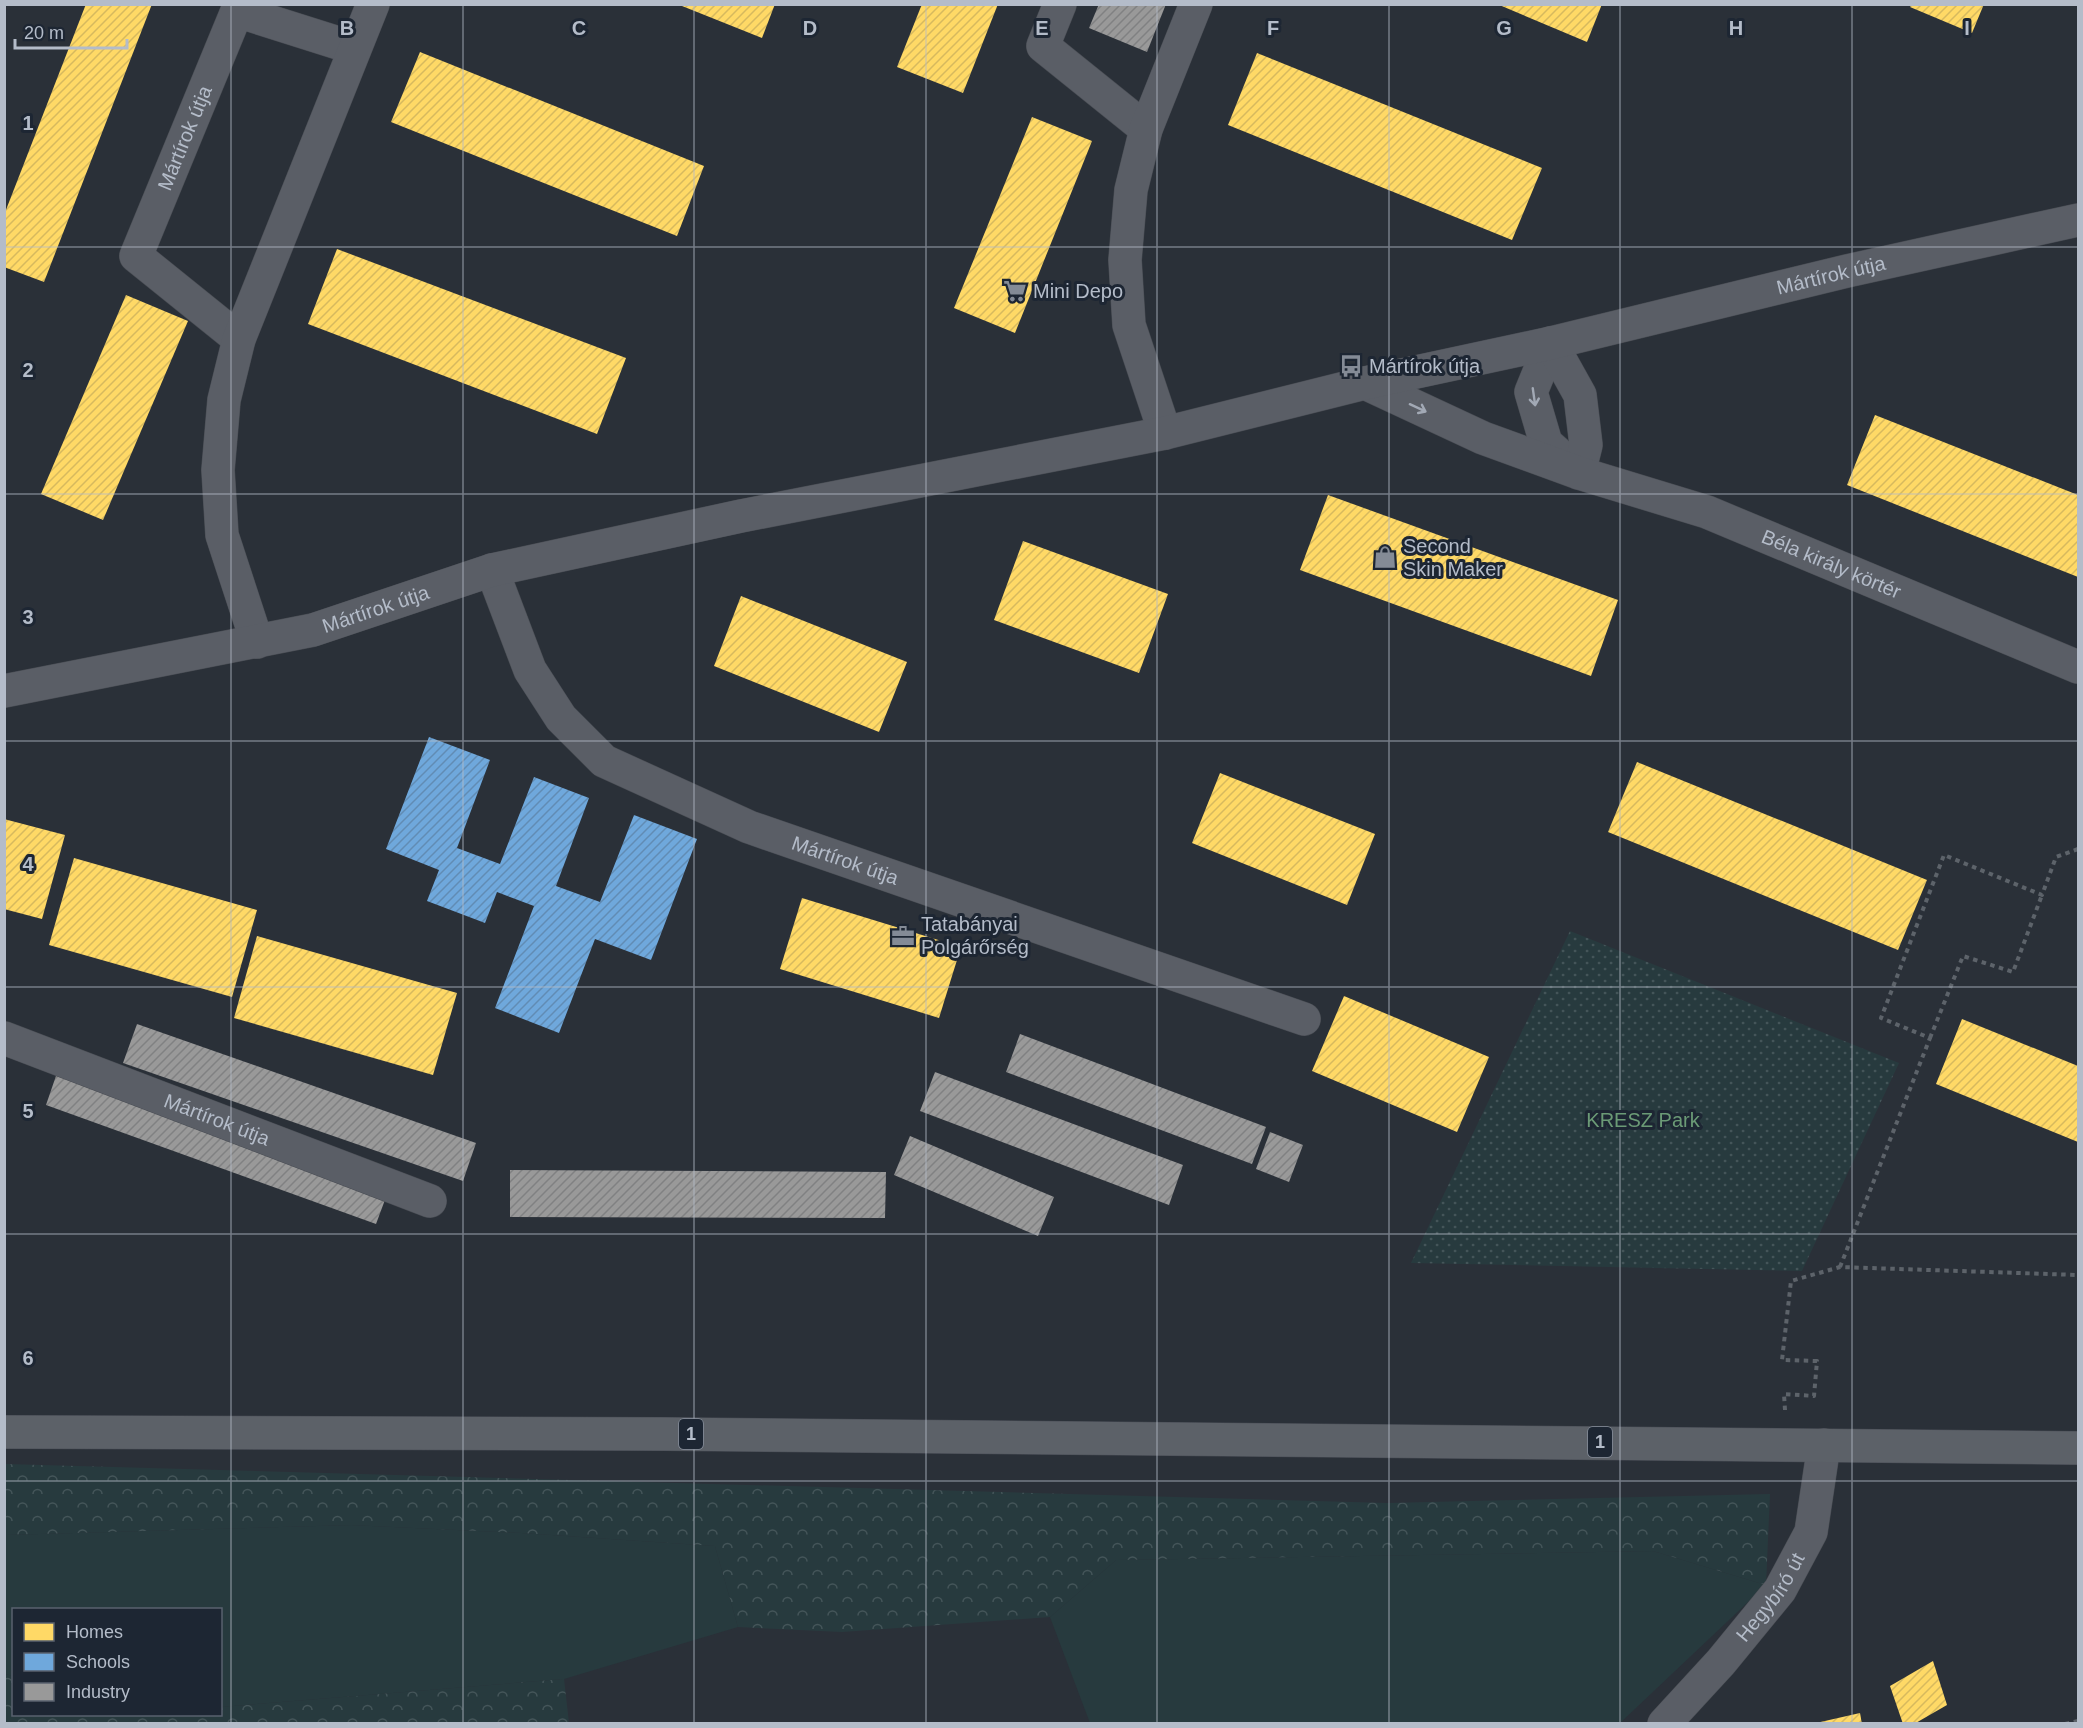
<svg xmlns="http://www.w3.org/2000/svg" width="2083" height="1728" font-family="Helvetica,sans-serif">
  <defs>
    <pattern id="forest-crowns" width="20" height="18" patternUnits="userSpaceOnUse" patternTransform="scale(1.5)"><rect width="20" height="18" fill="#273a3e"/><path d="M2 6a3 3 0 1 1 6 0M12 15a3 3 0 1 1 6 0" fill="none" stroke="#445559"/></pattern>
    <pattern id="park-dots" width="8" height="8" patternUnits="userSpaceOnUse" patternTransform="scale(1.5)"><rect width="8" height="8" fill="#273a3e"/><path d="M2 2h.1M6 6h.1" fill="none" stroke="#445559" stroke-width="1.8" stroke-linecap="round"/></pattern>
    <pattern id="homes-hatch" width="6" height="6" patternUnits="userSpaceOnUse" patternTransform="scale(1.5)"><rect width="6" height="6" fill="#ffd966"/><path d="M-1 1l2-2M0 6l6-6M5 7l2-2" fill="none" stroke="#d7b95e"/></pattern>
    <pattern id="schools-hatch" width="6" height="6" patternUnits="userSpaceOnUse" patternTransform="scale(1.5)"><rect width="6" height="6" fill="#6fa8dc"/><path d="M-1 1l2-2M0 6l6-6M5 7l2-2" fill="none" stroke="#618cb4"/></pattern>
    <pattern id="industry-hatch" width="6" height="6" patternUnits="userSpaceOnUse" patternTransform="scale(1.5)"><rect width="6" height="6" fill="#999"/><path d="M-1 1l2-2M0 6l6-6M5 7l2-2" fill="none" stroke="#808182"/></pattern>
  </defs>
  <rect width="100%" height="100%" fill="#2a3038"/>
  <g fill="#273a3e">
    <path d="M351,1525L522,1533L715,1546L738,1627L564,1679L221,1707L220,1610H14L13,1676L5,1674L4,1535Z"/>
    <path d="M1653,1551L1766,1585L1619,1724L1090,1723L1050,1617L1116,1560Z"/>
  </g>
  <g fill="url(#forest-crowns)">
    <path d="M5,1464L1387,1503L1770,1494L1766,1585L1653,1551L1116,1560L1050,1617L842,1632L738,1627L715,1546L522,1533L351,1525L5,1535Z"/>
    <path d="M4,1674L13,1676L14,1714H220L221,1707L564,1679L569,1723H5Z"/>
  </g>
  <path fill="url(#park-dots)" d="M1570,931L1899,1063L1802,1271L1411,1263Z"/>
  <g fill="url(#homes-hatch)">
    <path d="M86,4H152L44,282L4,267V215Z"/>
    <path d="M677,4H775L762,38Z"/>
    <path d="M922,4H998L963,93L897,67Z"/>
    <path d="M1497,4H1602L1587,42Z"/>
    <path d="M1912,4H1984L1972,33L1910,7Z"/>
    <path d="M420,52L704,166L677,236L391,122Z"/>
    <path d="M1257,53L1542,168L1512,240L1228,125Z"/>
    <path d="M1032,117L1092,141L1015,333L954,308Z"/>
    <path d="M337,249L626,358L597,434L308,324Z"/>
    <path d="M126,295L188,321L103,520L41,494Z"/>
    <path d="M1875,415L2078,495V577L1847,485Z"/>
    <path d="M1328,495L1618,600L1591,676L1300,570Z"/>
    <path d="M1023,541L1168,594L1139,673L994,620Z"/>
    <path d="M741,596L907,662L879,732L714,666Z"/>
    <path d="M1637,762L1927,880L1898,950L1608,832Z"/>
    <path d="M1220,773L1375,834L1347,905L1192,843Z"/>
    <path d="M4,819L65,835L42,919L4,909Z"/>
    <path d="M74,858L257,910L232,997L49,945Z"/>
    <path d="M802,898L961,947L939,1018L780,969Z"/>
    <path d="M257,936L457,993L433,1075L234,1018Z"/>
    <path d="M1344,996L1489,1057L1457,1132L1312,1071Z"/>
    <path d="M1962,1019L2078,1066V1142L1936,1084Z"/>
    <path d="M1933,1661L1947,1705L1914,1724H1903L1890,1686Z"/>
    <path d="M1860,1713L1862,1724H1816V1723Z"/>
  </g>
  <path fill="url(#schools-hatch)" d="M429,737L490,760L457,848L500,864L534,777L589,798L556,886L600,902L634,815L697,839L651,960L595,939L559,1033L495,1008L534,906L497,892L485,923L427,901L439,870L386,849Z"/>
  <g fill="url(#industry-hatch)">
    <path d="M1099,4H1166L1147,52L1089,28Z"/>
    <path d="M137,1024L476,1143L463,1181L123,1063Z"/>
    <path d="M1020,1034L1266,1127L1252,1164L1006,1072Z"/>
    <path d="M58,1070L389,1189L376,1224L46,1105Z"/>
    <path d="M935,1072L1183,1165L1169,1205L920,1111Z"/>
    <path d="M1270,1132L1303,1145L1289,1182L1256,1169Z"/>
    <path d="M910,1136L1054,1197L1038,1236L894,1175Z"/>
    <path d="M510,1170L886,1172L885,1218L510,1217Z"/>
  </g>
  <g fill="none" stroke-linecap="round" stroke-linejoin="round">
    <g stroke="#484c53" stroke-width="34">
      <g id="minor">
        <path d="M1060,4L1043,46L1146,129"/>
        <path id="s1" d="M239,339L136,256L237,11L354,48"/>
        <path d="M1551,343L1531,392L1546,443L1573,467"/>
        <path d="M1551,343L1580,395L1586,445L1579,473"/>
        <path id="s2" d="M1365,383L1483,438L1579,473L1707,512L2078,667"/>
        <path d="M1165,433L1129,325L1125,260L1131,190L1146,129L1196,4"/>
        <path id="s3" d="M492,570L530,670L561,718L604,761L749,827L1304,1019"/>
        <path d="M257,642L222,535L218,470L224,400L239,339L373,4"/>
        <path id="s4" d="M4,691L313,630L492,570L741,516L1165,433L1365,383L1551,343L1847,271L2078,220"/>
        <path id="s5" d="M4,1038L430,1201"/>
        <path id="s6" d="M1664,1724L1721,1662L1780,1590L1811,1532L1824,1445"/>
      </g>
    </g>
    <g stroke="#484c55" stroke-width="34">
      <path id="primary" d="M4,1432L663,1434L2078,1448"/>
    </g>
    <g stroke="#5d636a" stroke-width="4" stroke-dasharray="4.5 4.5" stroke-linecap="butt">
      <path d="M1930,1038L1963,956L2013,972L2042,895"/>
      <path d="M1840,1267L1930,1038L1881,1018L1944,855L2042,895L2056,857L2078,849"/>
      <path d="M1785,1410L1784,1394L1814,1396L1817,1361L1782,1360L1791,1281L1840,1267L2078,1275"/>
      <path d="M2065,1724L2078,1721"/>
    </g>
    <use href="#minor" stroke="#5a5e66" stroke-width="33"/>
    <use href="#primary" stroke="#5c6168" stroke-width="33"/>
  </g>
  <defs><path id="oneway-shaft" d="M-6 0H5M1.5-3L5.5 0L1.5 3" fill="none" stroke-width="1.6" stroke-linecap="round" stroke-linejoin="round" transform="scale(1.5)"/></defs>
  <g stroke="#a2a9b5">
    <use href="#oneway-shaft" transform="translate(1534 397) rotate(82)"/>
    <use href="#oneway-shaft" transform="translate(1418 408) rotate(25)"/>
  </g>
  <path fill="none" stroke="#b4bcc9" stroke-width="1.5" stroke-opacity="0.55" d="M231,4V1724M463,4V1724M694,4V1724M926,4V1724M1157,4V1724M1389,4V1724M1620,4V1724M1852,4V1724M4,247H2078M4,494H2078M4,741H2078M4,987H2078M4,1234H2078M4,1481H2078"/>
  <defs>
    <g id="supermarket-bare" transform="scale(1.8)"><path d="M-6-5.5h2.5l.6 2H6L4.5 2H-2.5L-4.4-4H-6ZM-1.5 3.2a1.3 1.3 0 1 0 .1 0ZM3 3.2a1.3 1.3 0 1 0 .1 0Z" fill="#848b96" stroke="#1d2633" stroke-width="2.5" paint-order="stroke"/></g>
    <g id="bus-bare" transform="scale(1.8)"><path d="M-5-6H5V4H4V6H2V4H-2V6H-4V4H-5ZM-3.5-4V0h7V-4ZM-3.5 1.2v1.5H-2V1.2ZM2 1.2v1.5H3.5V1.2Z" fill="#848b96" stroke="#1d2633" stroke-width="2.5" paint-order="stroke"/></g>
    <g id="shop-bare" transform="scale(1.8)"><path d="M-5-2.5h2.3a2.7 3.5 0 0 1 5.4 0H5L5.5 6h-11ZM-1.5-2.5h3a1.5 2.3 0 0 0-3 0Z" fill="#848b96" stroke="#1d2633" stroke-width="2.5" paint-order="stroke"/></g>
    <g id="office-bare" transform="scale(1.8)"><path d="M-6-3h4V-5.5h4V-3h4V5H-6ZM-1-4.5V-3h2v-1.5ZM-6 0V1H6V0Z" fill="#848b96" stroke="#1d2633" stroke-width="2.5" paint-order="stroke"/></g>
  </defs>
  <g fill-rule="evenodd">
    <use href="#supermarket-bare" x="1015" y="291"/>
    <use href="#bus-bare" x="1351" y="366"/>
    <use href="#shop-bare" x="1385" y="557"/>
    <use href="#office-bare" x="903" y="936"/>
  </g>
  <g text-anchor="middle" stroke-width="6" stroke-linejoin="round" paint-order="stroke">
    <g fill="#1d2633" stroke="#878f9c" stroke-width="1.5">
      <rect x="679" y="1419" width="24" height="30" rx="4.5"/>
      <rect x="1588" y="1427" width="24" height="30" rx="4.5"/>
    </g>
    <g font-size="18" font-weight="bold" fill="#b4bcc9">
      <text x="691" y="1440">1</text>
      <text x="1600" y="1448">1</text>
    </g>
    <g font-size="20" fill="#b4bcc9" stroke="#1d2633">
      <text dy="7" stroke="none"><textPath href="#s1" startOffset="260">Mártírok útja</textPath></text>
      <text dy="7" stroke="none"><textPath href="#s4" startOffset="1875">Mártírok útja</textPath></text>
      <text dy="7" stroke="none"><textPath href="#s2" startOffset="501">Béla király körtér</textPath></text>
      <text dy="7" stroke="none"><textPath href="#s4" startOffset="381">Mártírok útja</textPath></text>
      <text dy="7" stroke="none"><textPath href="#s3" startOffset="486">Mártírok útja</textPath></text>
      <text dy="7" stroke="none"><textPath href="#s5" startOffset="228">Mártírok útja</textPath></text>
      <text dy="7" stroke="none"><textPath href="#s6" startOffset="166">Hegybíró út</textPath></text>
    </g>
    <g font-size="20" fill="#b4bcc9" stroke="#1d2633" text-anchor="start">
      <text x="1033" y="298">Mini Depo</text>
      <text x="1369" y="373">Mártírok útja</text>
      <text x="1403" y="553">Second<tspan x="1403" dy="23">Skin Maker</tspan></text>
      <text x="921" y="931">Tatabányai<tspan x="921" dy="23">Polgárőrség</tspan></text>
    </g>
    <g font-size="20" fill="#6b9a76" stroke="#1d2633">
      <text x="1643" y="1127">KRESZ Park</text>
    </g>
  </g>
  <g font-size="20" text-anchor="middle" font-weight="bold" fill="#b4bcc9" stroke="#1d2633" stroke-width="6" stroke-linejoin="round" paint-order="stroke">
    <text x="347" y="35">B</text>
    <text x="579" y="35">C</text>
    <text x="810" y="35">D</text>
    <text x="1042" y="35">E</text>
    <text x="1273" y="35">F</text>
    <text x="1504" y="35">G</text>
    <text x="1736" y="35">H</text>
    <text x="1967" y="35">I</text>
    <text x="28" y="130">1</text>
    <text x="28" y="377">2</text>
    <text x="28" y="624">3</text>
    <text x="28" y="871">4</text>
    <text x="28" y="1118">5</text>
    <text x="28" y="1365">6</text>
  </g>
  <rect width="2083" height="1728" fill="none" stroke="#b4bcc9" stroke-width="12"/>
  <rect x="12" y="1608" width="210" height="108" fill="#1d2633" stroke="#59626f" stroke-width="1.5"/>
  <rect x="24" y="1623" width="30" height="18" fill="#ffd966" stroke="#59626f" stroke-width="1.5"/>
  <text x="66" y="1638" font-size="18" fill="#b4bcc9">Homes</text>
  <rect x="24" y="1653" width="30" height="18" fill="#6fa8dc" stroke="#59626f" stroke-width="1.5"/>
  <text x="66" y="1668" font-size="18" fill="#b4bcc9">Schools</text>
  <rect x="24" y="1683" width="30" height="18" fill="#999999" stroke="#59626f" stroke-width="1.5"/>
  <text x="66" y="1698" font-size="18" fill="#b4bcc9">Industry</text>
  <path d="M15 39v9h112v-9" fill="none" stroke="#b4bcc9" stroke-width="3"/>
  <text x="24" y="39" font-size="18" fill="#b4bcc9" stroke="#1d2633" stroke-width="4.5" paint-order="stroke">20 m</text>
</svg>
